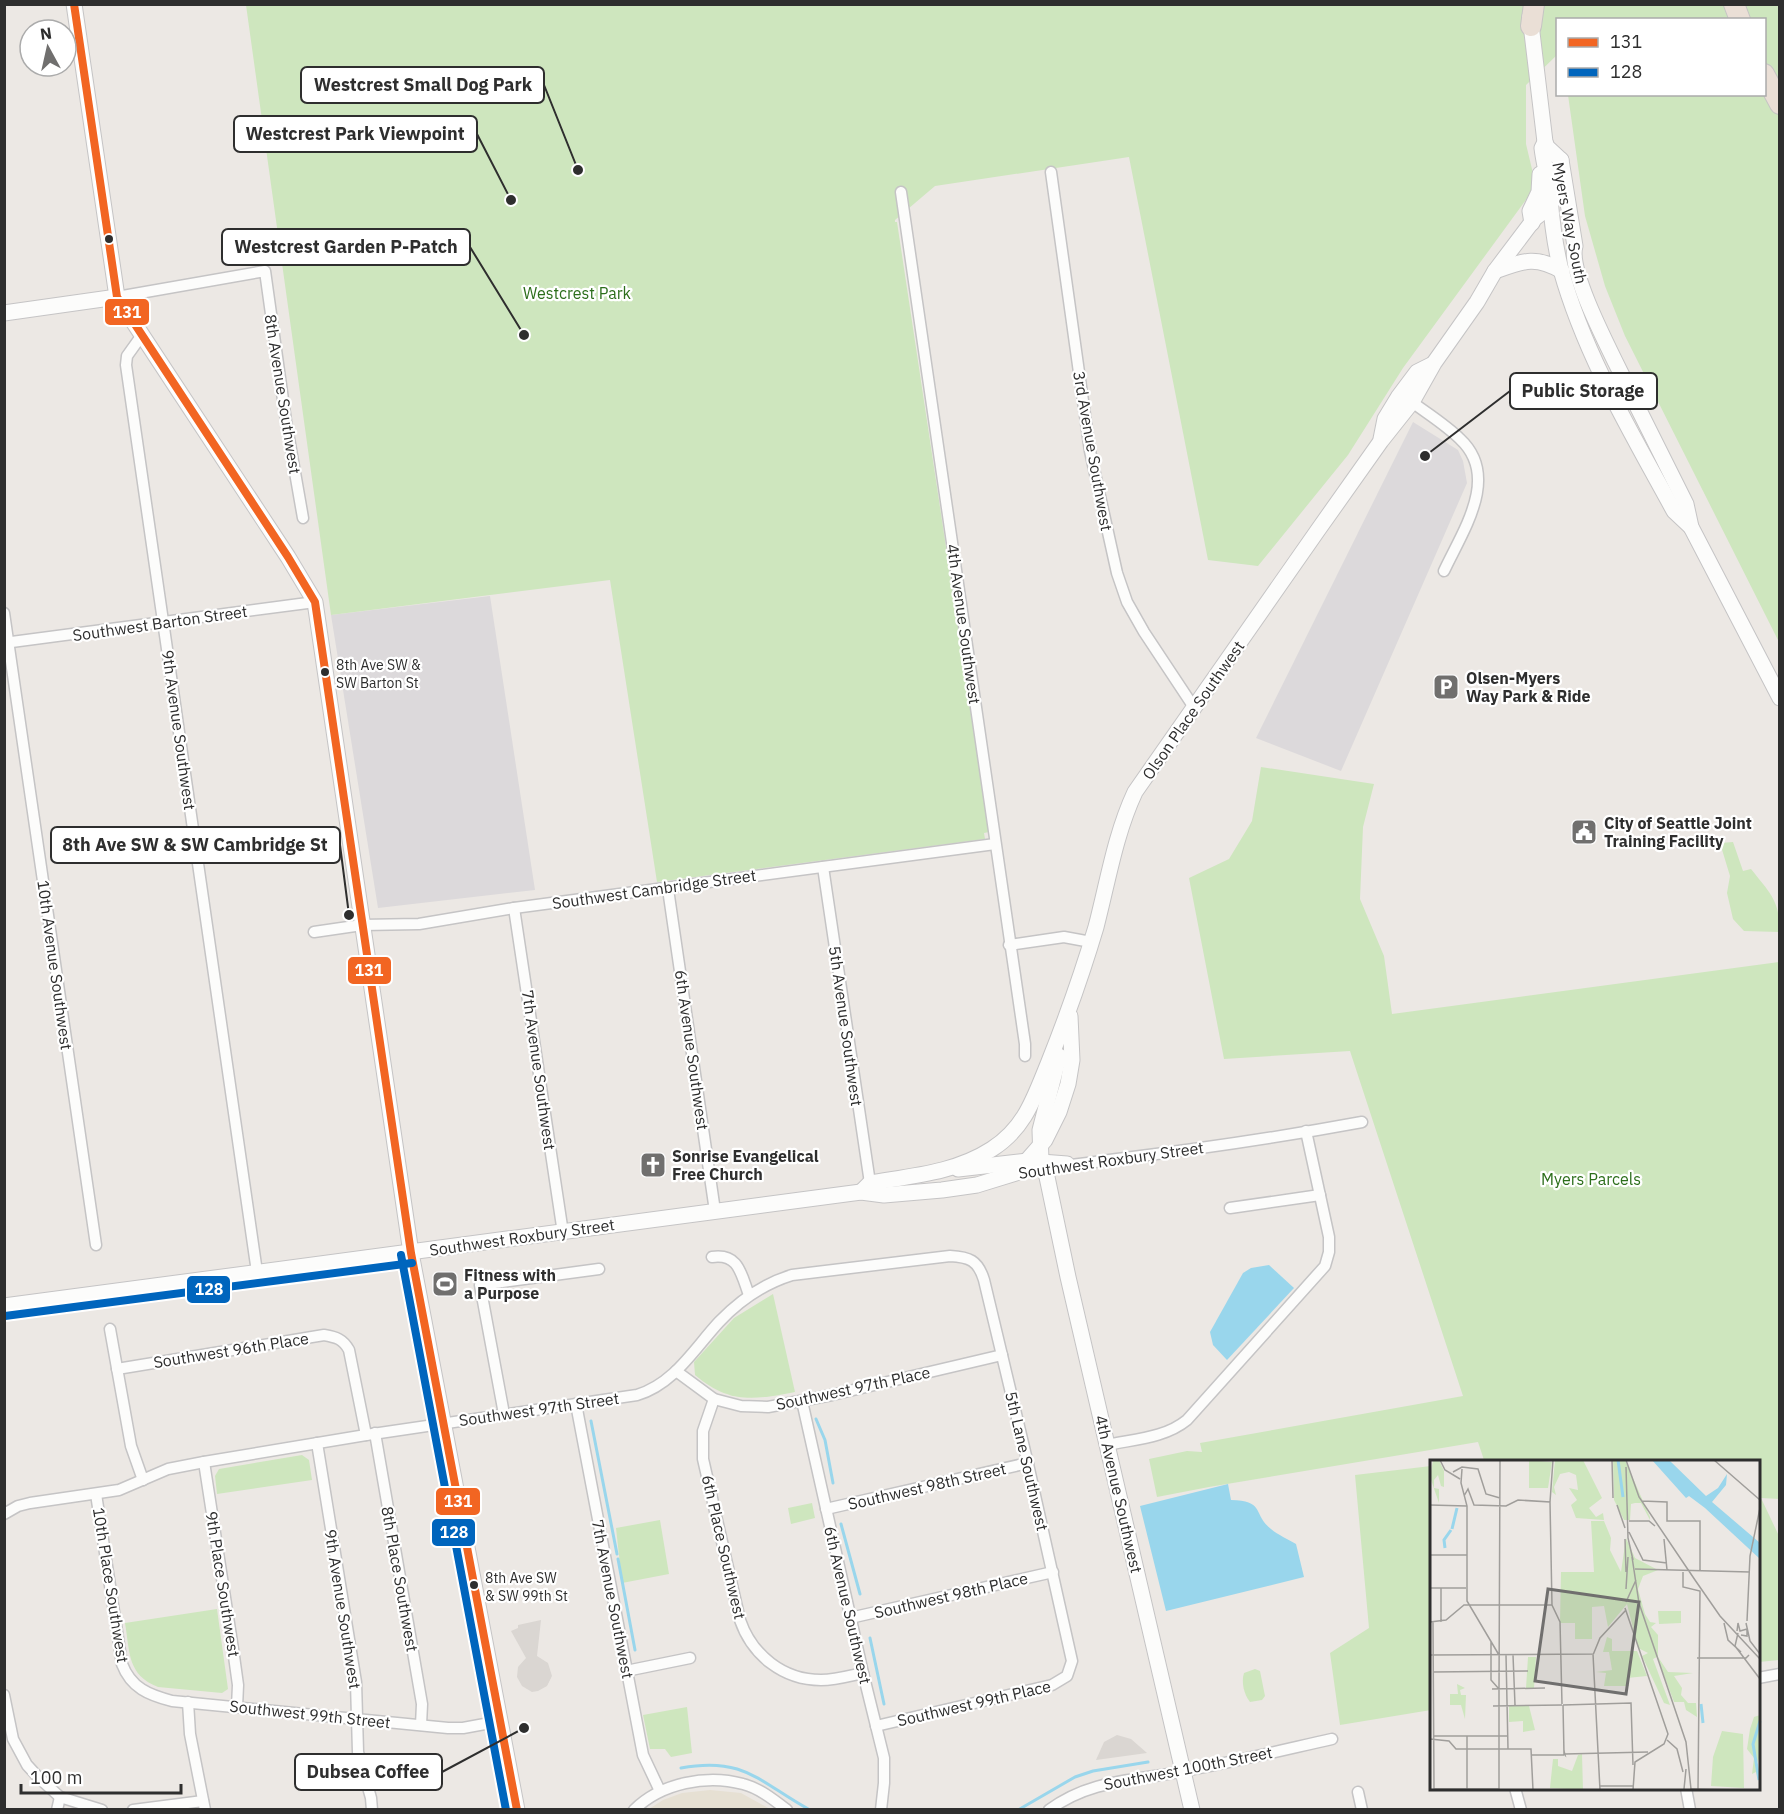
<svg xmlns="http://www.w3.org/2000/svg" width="1784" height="1814" font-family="'IBM Plex Sans',sans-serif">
  <rect width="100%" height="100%" fill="#ece8e4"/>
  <g fill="#dcd9db">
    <path d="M1413,422L1458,450L1463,461L1467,483L1341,771L1256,738Z"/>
    <path d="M490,596L535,890L378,908L331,615Z"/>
  </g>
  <path fill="#e6e0d3" d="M710,1790L741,1793L770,1809H649L663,1800L682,1793Z"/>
  <g fill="#cee6be">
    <path d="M246,5H1779V642L1625,336L1605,286L1585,216L1568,95L1764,94V20H1558L1557,55L1526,85V144L1536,186L1403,368L1348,455L1258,566L1208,560L1129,157L935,186L895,220V222H897L989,832L984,833L985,839L657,882L610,580L331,615Z"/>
    <path d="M1261,767L1374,784L1363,827L1360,899L1384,956L1392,1014L1779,962L1780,1499L1761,1498L1779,1536V1660L1759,1662L1758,1462L1470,1461L1484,1460L1478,1442L1209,1487L1157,1497L1149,1459L1187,1451L1202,1452L1200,1443L1463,1396L1350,1051L1224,1059L1189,878L1229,859L1252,821Z"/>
    <path d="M1733,842L1743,871L1751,869C1769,892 1781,901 1779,932L1744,931L1733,919L1727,893L1730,876L1720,843Z"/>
    <path d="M773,1294L795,1392C754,1400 729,1404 695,1375L694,1362L734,1318Z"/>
    <path d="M302,1455L309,1460L312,1480L217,1494L215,1476L219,1469Z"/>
    <path d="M1431,1466V1710L1340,1725L1330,1653L1369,1628L1355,1475Z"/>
    <path d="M812,1503L815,1518L791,1524L788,1508Z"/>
    <path d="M660,1520L669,1574L622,1583L616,1528Z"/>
    <path d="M217,1609L228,1689L222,1693L158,1687C127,1675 130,1652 125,1623Z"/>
    <path d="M1255,1669L1260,1671L1265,1696L1262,1700L1250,1702C1244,1695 1241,1682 1244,1673Z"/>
    <path d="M687,1707L692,1753L671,1757L665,1749H650L643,1715Z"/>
  </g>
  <g fill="#dad6d2">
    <path d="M541,1620L537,1656L548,1663L552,1676L547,1686L538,1691L532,1692L522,1686L517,1677L518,1667L526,1658L511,1631L518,1628V1625Z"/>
    <path d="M1117,1735L1131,1739L1147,1753L1096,1760L1104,1742Z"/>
  </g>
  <g fill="#99d6ec">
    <path d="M1269,1265L1294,1288L1227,1360L1213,1345L1210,1332L1243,1273L1251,1268Z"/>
    <path d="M1228,1484L1231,1500C1266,1501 1252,1514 1271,1529C1278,1535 1288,1539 1296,1544L1304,1577L1166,1611L1140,1506Z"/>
  </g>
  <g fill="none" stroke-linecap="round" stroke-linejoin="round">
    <g stroke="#99d6ec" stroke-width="3">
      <path d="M816,1419L825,1440L833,1483"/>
      <path d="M591,1421L617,1554"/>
      <path d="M841,1524L860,1594"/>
      <path d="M618,1559L635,1650"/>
      <path d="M870,1638L884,1704"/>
      <path d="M681,1768C745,1756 760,1783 810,1810"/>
      <path d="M1018,1810L1075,1777L1093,1771L1148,1762"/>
    </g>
    <g stroke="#c5c4c5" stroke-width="13">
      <g id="street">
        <path d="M1051,172L1090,451L1117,573L1127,602L1144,632L1195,709"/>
        <path d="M901,192L1025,1044V1056"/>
        <path d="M117,297L265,271L286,421L303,518"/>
        <path d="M142,335L127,356L126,365L257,1272"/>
        <path d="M1412,402C1428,414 1446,425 1460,439C1501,477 1462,532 1444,571"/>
        <path d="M4,613L96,1245"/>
        <path d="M4,643L315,602"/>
        <path d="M823,867L870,1183"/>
        <path d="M668,889L715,1211"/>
        <path d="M514,908L563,1233"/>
        <path d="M314,932L362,925L419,924L514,908L995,844"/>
        <path d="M1009,945L1064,937L1091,942"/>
        <path d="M1016,1173C1050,1167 1083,1164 1117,1159C1199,1149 1281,1137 1362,1122"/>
        <path d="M1230,1208L1320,1195"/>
        <path d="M712,1257C739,1253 741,1274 749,1295"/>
        <path d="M110,1329L131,1446L143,1480"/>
        <path d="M117,1369L324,1335C336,1337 343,1339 349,1350L366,1435"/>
        <path d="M676,1371L714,1399L741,1406L768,1407L832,1395L1002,1355"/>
        <path d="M714,1399L703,1431V1459L740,1620C752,1655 783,1680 821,1680C835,1680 849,1676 863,1673"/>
        <path d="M802,1401L863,1673L884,1758V1783L881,1810"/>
        <path d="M576,1404L643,1755L660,1791"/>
        <path d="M504,1414L480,1285L599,1269"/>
        <path d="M375,1433L422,1704L421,1725"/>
        <path d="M317,1443L356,1682L358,1752L371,1798L372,1810"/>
        <path d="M1107,1445C1135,1439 1165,1438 1187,1420L1325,1266L1329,1252V1237L1306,1131"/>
        <path d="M204,1462L233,1649L238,1685L237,1707"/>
        <path d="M96,1494L122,1664C131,1688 149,1695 172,1701L448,1728H463L501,1721"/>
        <path d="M826,1509L1028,1463"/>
        <path d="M4,1514L18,1506L30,1503L119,1490L168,1469L204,1462L366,1435L637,1395C674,1384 694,1349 719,1322C739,1301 763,1284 792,1275L950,1256C969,1257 978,1260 984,1280L1028,1464L1072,1661L1067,1676L1052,1685L876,1726"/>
        <path d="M850,1618L1053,1572"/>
        <path d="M626,1671L690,1658"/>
        <path d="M1758,1678L1780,1674"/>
        <path d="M4,1695L13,1739L27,1765L38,1777L60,1797L102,1810"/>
        <path d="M188,1702L190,1734L205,1810"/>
        <path d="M1515,1788L1521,1810"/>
        <path d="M1686,1788L1690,1810"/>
        <path d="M1358,1792L1362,1810"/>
        <path d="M57,1810L60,1797"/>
        <path d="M133,1810L203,1801"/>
        <path d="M634,1810C661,1783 707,1774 743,1784C759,1788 774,1800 787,1810"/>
        <path d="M1049,1810C1091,1779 1135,1781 1184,1771C1234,1762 1283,1750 1332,1739"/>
      </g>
    </g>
    <g stroke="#c5c4c5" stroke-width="17">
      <g id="secondary">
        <path d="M74,4L117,297L288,557L315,602L411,1253L517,1810"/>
        <path d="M1530,16L1545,142L1547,147L1561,160L1575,246C1567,274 1619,367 1632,396C1650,432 1668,468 1686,504L1691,527L1780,698"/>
        <path d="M1545,142L1542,148C1544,165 1549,181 1550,198C1552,223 1555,246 1561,270C1585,356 1632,434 1674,511L1691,527"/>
        <path d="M1532,223L1530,211L1539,192L1540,174"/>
        <path d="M1495,271C1523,261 1535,255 1562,271"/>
        <path d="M4,313L117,297"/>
        <path d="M1381,439L1385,419L1399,396L1417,372L1431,365"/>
        <path d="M1059,1056L1040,1130L1041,1161L1047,1177L1068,1277L1192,1810"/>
        <path d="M958,1169L1028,1161L1067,1164"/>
        <path d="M861,1192L870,1183C911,1176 955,1173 992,1149C1025,1128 1034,1098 1048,1064C1066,1019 1082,974 1096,927C1108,881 1115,835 1135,792L1318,530L1381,441L1412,402L1434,363L1477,302L1495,271L1535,218L1544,211L1557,185L1561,160"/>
        <path d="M4,1306L861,1192L884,1195L942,1190L977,1185L1016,1173L1045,1140L1059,1112L1068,1084L1072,1060L1070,1016"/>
      </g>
    </g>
    <g stroke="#c6c5c4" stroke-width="22">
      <g id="highway">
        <path d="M1734,4L1740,20"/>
        <path d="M1531,26L1534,4"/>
        <path d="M1764,74L1780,104"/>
      </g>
    </g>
    <use href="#street" stroke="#fcfcfb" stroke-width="10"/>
    <use href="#secondary" stroke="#fcfcfb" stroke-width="15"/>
    <use href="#highway" stroke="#eadfd6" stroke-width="20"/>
    <g stroke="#fff" stroke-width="12">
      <path id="bus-1" d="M74,4L117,297L288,557L315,602L411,1253L517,1810"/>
    </g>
    <g stroke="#fff" stroke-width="12">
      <g id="bus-2">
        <path d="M401,1255L506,1810"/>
        <path d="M5,1316L412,1263"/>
      </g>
    </g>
    <use href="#bus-1" stroke="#f26522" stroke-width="8"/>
    <use href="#bus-2" stroke="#0065bd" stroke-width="8"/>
  </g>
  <defs>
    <g id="parking-square" transform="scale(1.35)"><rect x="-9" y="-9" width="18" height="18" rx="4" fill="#706f6e" stroke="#fff"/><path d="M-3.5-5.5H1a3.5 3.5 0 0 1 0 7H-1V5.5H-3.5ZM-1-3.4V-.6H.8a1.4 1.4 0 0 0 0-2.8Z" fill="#fff"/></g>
    <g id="civic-square" transform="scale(1.35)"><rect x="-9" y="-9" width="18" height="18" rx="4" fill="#706f6e" stroke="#fff"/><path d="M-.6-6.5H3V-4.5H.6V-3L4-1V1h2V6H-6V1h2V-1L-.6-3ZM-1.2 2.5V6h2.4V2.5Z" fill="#fff"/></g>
    <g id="church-square" transform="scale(1.35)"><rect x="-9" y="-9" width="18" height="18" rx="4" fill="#706f6e" stroke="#fff"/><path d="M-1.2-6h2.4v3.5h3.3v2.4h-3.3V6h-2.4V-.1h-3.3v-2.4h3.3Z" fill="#fff"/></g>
    <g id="stadium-square" transform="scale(1.35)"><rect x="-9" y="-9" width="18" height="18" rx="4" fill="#706f6e" stroke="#fff"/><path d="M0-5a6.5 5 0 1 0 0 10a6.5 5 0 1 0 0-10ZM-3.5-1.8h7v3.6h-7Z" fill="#fff"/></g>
  </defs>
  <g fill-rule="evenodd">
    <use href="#parking-square" x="1446" y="687"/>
    <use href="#civic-square" x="1584" y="832"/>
    <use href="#church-square" x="653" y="1165"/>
    <use href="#stadium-square" x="445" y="1284"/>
  </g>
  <g fill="#2e2e2e" stroke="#fff" stroke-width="2">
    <circle cx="109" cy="239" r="5"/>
    <circle cx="325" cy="672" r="5"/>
    <circle cx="474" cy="1585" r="5"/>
  </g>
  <g text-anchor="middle" stroke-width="4.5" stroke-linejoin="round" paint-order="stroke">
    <g font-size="14" fill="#2e2e2e" stroke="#fff" text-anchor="start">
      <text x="336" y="670">8th Ave SW &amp;<tspan x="336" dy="18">SW Barton St</tspan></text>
      <text x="485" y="1583">8th Ave SW<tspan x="485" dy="18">&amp; SW 99th St</tspan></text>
    </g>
    <g font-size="16" fill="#2e2e2e" stroke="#fff">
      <text transform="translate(1570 223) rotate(79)" y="6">Myers Way South</text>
      <text transform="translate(283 394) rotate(81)" y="6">8th Avenue Southwest</text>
      <text transform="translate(1093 451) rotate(80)" y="6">3rd Avenue Southwest</text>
      <text transform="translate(160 623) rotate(-8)" y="6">Southwest Barton Street</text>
      <text transform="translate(964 624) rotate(82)" y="6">4th Avenue Southwest</text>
      <text transform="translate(1193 710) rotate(-55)" y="6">Olson Place Southwest</text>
      <text transform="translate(179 730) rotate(82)" y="6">9th Avenue Southwest</text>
      <text transform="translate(654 889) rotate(-8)" y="6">Southwest Cambridge Street</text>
      <text transform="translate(55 965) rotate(82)" y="6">10th Avenue Southwest</text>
      <text transform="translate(846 1026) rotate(82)" y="6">5th Avenue Southwest</text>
      <text transform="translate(692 1050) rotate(82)" y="6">6th Avenue Southwest</text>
      <text transform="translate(539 1070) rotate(82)" y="6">7th Avenue Southwest</text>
      <text transform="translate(1111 1160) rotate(-8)" y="6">Southwest Roxbury Street</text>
      <text transform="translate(522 1237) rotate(-8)" y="6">Southwest Roxbury Street</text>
      <text transform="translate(231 1350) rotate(-9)" y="6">Southwest 96th Place</text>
      <text transform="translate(853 1388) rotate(-12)" y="6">Southwest 97th Place</text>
      <text transform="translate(539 1409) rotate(-8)" y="6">Southwest 97th Street</text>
      <text transform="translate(1027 1461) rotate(77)" y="6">5th Lane Southwest</text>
      <text transform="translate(927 1486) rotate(-13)" y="6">Southwest 98th Street</text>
      <text transform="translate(1119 1494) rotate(77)" y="6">4th Avenue Southwest</text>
      <text transform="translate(724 1547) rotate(77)" y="6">6th Place Southwest</text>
      <text transform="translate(400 1579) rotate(80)" y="6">8th Place Southwest</text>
      <text transform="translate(223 1584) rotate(81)" y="6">9th Place Southwest</text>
      <text transform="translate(111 1585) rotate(81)" y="6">10th Place Southwest</text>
      <text transform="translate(951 1595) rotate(-13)" y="6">Southwest 98th Place</text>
      <text transform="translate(613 1599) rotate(79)" y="6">7th Avenue Southwest</text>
      <text transform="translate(848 1605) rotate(77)" y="6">6th Avenue Southwest</text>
      <text transform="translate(343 1609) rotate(81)" y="6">9th Avenue Southwest</text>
      <text transform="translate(974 1703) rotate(-13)" y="6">Southwest 99th Place</text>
      <text transform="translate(310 1714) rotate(6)" y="6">Southwest 99th Street</text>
      <text transform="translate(1188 1768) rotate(-11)" y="6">Southwest 100th Street</text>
    </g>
    <g font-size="16" fill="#2c6e1b" stroke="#fff">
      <text x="577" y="299">Westcrest Park</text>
      <text x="1591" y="1185">Myers Parcels</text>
    </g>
    <g font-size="16" font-weight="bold" fill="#2e2e2e" stroke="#fff" text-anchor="start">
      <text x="1466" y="684">Olsen-Myers<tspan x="1466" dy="18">Way Park &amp; Ride</tspan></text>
      <text x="1604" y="829">City of Seattle Joint<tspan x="1604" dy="18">Training Facility</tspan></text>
      <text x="672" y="1162">Sonrise Evangelical<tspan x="672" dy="18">Free Church</tspan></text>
      <text x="464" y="1281">Fitness with<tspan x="464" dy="18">a Purpose</tspan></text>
    </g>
  </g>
  <g transform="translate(1430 1460)">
    <rect width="330" height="330" fill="#ece8e4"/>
    <path d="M3,0H9L14,11V27L11,26L8,15L4,20V28L9,29V43L0,17ZM99,0L122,2L118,28H99ZM125,0H153L172,38L159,48L166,57L173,53L174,60L146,58L141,45L147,40L139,28L148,30L146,15L139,12L130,14L124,27L126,35L122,32ZM183,0H195L220,57V60L211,43H205L201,44L200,60H194L184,40ZM161,61H174L181,78L180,90L191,112L196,78L205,98L228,110L213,116L208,129L215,154L220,162L226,163L221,167L228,175V197L238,212L263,213L244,216L252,228L251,235L258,243H266L267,257L256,250L254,242H244L227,197L223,199L240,245L234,243L212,196L218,193L208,188L197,144L178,167L174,146L162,147V179H145V163H130L131,112H164ZM228,151H251V163L229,164ZM177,177L182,179V191H207L217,216L197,218L199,226H174L176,213L166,212L182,210L179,192H173ZM98,197H106L104,228H96ZM27,224L35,228L30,230L31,235H36L35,259L31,245H20V234H28ZM79,246H99L105,270L93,272V261L79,262ZM330,247V296L327,303L329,321L326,312L322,314L324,298L317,289L320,269L324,257L330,255ZM292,271L313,274L314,328L281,326L283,297ZM152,294L153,330L120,328L123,299H128V306L142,311L148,295Z" fill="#cee6be"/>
    <path d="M222,0L240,1L276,36L288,28L297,14L296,25L282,42L330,83V99L275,48L259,36L256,38Z" fill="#99d6ec"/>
    <path fill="none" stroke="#99d6ec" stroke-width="3" d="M188,0L193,37M22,69L27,48M15,88L14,80L21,70M271,244L273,263M329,320L323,284L330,261"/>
    <path fill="none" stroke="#a09e9b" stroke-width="1.5" d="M10,0L15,10L30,19M182,0L183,38M196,0L209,37L265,120L290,156L330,199M284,0L330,40M196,7L198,78L203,100M32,9L31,23L37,46V141L69,195M23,12L32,7L48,9L56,34L70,38M34,36L38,29L44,45L76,46L88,40L120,42L122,145L130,162L132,244M212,41L237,42V61H270V111M120,42L123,0M0,45L37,46M187,45L195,68M199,61H219L225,66M199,72L213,100L237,103M195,79L196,112M234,79L237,110M0,95H37M202,97L209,143L256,282L261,329M205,109L320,112M253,112V127L270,131L268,330M0,128H36M196,129L198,97M196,142L206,120M195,148L238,274L234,284L205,302L203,330M317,161L320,96L330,48M0,162L16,160L34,145H122M3,162L4,330M11,162V128M294,163L298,180L311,192M316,163L320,181L330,194M307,171L308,163L310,171L317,169V176L311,175M308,173L305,186L330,219M61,182V220L69,229V330M163,194L170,330M0,195L164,194M76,195L78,289M83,195L85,245M163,195L170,178L196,150M267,198H316L319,195M3,212L98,211M62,229L115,228M69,229L70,0M133,245L201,243L203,305M133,245L134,294L135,295L134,291M63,246L132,245M3,276H78M0,279L19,281L26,289H101L103,330M237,280L247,289L253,312M135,294L218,292M102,295H134M170,326H203M4,329H69M37,329V276M254,329L256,309M260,329L315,330"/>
    <path fill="#706f6e" fill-opacity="0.15" stroke="#706f6e" stroke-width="3" d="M118,129L209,142L196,234L105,221Z"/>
    <rect width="330" height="330" fill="none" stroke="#2e2e2e" stroke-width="3"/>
  </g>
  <path fill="none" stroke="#2e2e2e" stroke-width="2" d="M578 170L544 85M511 200L477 134M524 335L470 247M1425 456L1510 391M349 915L340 845M524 1728L442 1772"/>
  <g fill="#2e2e2e" stroke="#fff" stroke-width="2">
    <circle cx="578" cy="170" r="6"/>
    <circle cx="511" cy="200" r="6"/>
    <circle cx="524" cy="335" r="6"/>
    <circle cx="1425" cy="456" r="6"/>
    <circle cx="349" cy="915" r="6"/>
    <circle cx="524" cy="1728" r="6"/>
  </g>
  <g fill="#fff" stroke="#2e2e2e" stroke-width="2">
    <rect x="301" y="67" width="243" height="36" rx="6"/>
    <rect x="234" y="116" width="243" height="36" rx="6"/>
    <rect x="222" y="229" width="248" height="36" rx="6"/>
    <rect x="1510" y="373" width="147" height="36" rx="6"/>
    <rect x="51" y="827" width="289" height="36" rx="6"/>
    <rect x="295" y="1754" width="147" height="36" rx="6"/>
  </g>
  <g font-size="18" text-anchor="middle" font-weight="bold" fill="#2e2e2e">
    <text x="423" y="91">Westcrest Small Dog Park</text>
    <text x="355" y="140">Westcrest Park Viewpoint</text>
    <text x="346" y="253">Westcrest Garden P-Patch</text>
    <text x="1583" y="397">Public Storage</text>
    <text x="195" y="851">8th Ave SW &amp; SW Cambridge St</text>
    <text x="368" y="1778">Dubsea Coffee</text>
  </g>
  <g stroke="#fff" stroke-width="2">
    <rect x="104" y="298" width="46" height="28" rx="6" fill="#f26522"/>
    <rect x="347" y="956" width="45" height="29" rx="6" fill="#f26522"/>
    <rect x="186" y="1275" width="45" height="29" rx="6" fill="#0065bd"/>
    <rect x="435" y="1487" width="46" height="29" rx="6" fill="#f26522"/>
    <rect x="431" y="1518" width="45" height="29" rx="6" fill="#0065bd"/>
  </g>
  <g font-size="16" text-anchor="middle" font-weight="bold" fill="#fff">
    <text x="127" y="318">131</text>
    <text x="369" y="976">131</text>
    <text x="209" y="1295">128</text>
    <text x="458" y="1507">131</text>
    <text x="454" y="1538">128</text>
  </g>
  <rect width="1784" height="1814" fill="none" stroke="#2e2e2e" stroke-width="12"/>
  <rect x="1556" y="18" width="210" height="78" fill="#ffffff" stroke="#ababab" stroke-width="1.5"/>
  <rect x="1568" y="38" width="30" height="9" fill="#f26522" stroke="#ababab" stroke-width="1.5"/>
  <text x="1610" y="48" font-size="18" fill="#2e2e2e">131</text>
  <rect x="1568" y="68" width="30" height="9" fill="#0065bd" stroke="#ababab" stroke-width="1.5"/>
  <text x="1610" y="78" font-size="18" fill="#2e2e2e">128</text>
  <g transform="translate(48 48) rotate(352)"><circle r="28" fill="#ffffff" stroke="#ababab" stroke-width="1.5"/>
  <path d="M0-4.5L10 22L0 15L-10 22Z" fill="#706f6e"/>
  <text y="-9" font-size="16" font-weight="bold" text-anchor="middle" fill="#2e2e2e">N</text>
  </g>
  <path d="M21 1784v9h160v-9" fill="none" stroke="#2e2e2e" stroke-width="3"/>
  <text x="30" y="1784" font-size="18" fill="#2e2e2e" stroke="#ffffff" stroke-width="4.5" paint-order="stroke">100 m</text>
</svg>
